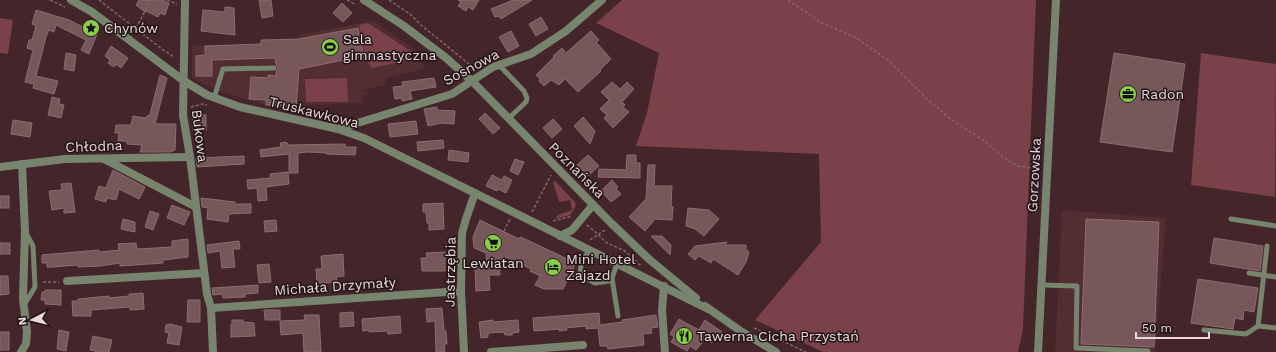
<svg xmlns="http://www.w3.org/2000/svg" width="1276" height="352" font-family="'Work Sans',sans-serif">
  <rect width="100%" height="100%" fill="#44262a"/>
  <g fill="#522d31">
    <path d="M373,21L417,51V57L424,66L425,69L385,78L386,85L367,89L368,95H363L364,103L304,105L303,108L265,105L221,92L192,78V46L261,44V40L298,39L299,35Z"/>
    <path d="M1062,210L1166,218L1155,352H1055Z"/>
  </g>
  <g fill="#7a4149">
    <path d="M622,0H1036L1023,329L1018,352H823L755,320L821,242L819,154L636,146L647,113L659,53L596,23Z"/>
    <path d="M0,18L13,20L8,54L0,53Z"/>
    <path d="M368,23L415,54C409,62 382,66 371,68L366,58L359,25Z"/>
    <path d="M1201,53L1276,64L1275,197L1191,185Z"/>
    <path d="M347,78L348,102H306L305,79Z"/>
    <path d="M555,181L575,202L576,206L570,215L555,219L558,215L572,210L570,200L559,202L553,182Z"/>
  </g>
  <g fill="#78575a" stroke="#8e6b6e">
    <path d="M139,0H162L169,3L165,15L160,13L158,17L146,11L145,12L136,5Z"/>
    <path d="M259,0H271L273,16L262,18Z"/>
    <path d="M458,0H479L473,10L468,7L466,11L458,6L461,2Z"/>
    <path d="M513,0H532L501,19L499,16L495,17L491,9Z"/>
    <path d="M342,3L352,13L343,22L333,13Z"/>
    <path d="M225,7L234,8L235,35L201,31L203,10L225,12Z"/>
    <path d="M36,10L69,20L97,34L89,54L81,50L86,40L56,25L54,32L49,30L46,37L36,76L58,81L54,94L33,88L34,84L25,82L33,50L27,48L29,40H32L36,26L32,24Z"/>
    <path d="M541,17L548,29L536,36L529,24Z"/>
    <path d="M358,28L364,56L299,69L296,107L266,105V100L249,99L251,77L268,78V75L276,76V71L278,68L276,64L275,58L212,60V76H196V56L205,55V46L261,44V40L299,39Z"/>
    <path d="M511,31L519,46L508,52L499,37Z"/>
    <path d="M591,31L599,40L596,42L611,59L600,70L601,71L578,92L565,79L559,85L551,80L544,86L539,81L540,79L536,75L554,57L553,56L562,48L566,53Z"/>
    <path d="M111,46L128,58L121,68L116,64L114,67L108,63L110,60L105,56Z"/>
    <path d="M66,53L76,55L74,71L64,69Z"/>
    <path d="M1114,53L1185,64L1172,152L1100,142Z"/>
    <path d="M160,75L167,78L155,124H176L175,150L170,152H140L142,145L127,144V141H118L119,133H115L116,125H131L133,116L145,118L150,114Z"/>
    <path d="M434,78L436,87L410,91L412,99L402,101V98L395,99L393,87L403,86L402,82Z"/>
    <path d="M612,82L620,89L627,82L634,89L622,102L625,105L623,107L629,112L613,128L604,118L607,115L600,109L609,100L601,92Z"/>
    <path d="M52,97L60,99L59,104L64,105L61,118L48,115Z"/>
    <path d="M437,107V110L455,111L454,124L442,123L428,126L424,109Z"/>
    <path d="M485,113L500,128L493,134L479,119Z"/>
    <rect x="193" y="115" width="13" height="15"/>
    <path d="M583,117L595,131L590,144L574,126Z"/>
    <path d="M553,119L562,129L552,138L543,128Z"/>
    <path d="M13,120L32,123L30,137L11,134Z"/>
    <path d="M416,121L418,134L390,137L388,124Z"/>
    <path d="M443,140L444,148L418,151L417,142Z"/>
    <path d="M286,142L289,145L345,144L346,147H356L355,155L326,154L327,153L308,152L298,153V173H289V154L261,157L260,150L281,147L280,143Z"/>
    <path d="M449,150L469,153L468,162L448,160Z"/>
    <path d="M588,155L599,166L588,176L577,165Z"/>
    <path d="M627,155H636V163H640V178L598,177L599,169L626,170Z"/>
    <path d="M244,156V164L197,167L196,158Z"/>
    <path d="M515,159L524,162L518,175L510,171Z"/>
    <path d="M648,165H655L654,186H672L671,207H673L672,220L655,219L645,231L629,217L646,199Z"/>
    <path d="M113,170L145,187L139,199L119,189L116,200L107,198L106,202L95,199L99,186L106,188Z"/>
    <path d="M288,172L289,184L266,187L267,200L258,201L257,188L248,189L247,180L271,178L270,174Z"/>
    <path d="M492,175L502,180L504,176L512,180L506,193L498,189L497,191L486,186Z"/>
    <path d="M612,180L618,187L616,189L621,194L611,202L601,191Z"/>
    <path d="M71,183L75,212L64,213V208L52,210L49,191L62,190L61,184Z"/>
    <rect x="0" y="196" width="9" height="12"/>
    <path d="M201,198L235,202V204H251V213L229,214L228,222L207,219L208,208L202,207Z"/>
    <path d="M443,203L444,229L429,230V223H427L426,212H423V204Z"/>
    <path d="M172,205L190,212L184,225L167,218Z"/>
    <path d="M688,208L709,210L719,219L704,236L695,229L686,226Z"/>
    <path d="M150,211L159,214L153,230L145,227Z"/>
    <path d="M123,219L135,222V232L121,229Z"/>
    <path d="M1086,219L1159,222L1154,347L1081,344Z"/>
    <path d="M276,220L277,231L265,232L264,221Z"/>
    <path d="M480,220L519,239L520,237L525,239L576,263L573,268L576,275L568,279L563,289H544L535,285L540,276L530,271L531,269L506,257L504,262H499L500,275H489L490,290L476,291L475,268L487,267L486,253L474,248L473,237Z"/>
    <path d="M651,236H662L671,245L670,255Z"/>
    <path d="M1214,238L1263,246L1260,271L1210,263Z"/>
    <path d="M188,239V257L163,260V263L120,266V263L100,266L78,267V265L52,267H47V263H42V255L99,250V252L119,250L118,244L136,243L137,249L172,247V241Z"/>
    <path d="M239,241L240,249H233L235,267L222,268L220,251L208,253L207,245Z"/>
    <path d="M727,242L725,245H746V250L749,252L746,262L738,275L713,259L711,263L699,256L695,260L688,254L695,246Z"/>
    <rect x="0" y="243" width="10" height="11"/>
    <path d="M445,252V271H422L421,258H427L426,253Z"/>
    <path d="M343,254L344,276L336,277L337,282L317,284L316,269H322L321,256Z"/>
    <path d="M269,264L271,282L259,283L257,265Z"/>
    <path d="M0,276H8L9,294L0,295Z"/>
    <path d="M1198,279L1258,288L1254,312L1244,310L1243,320L1235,318L1233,329L1191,323Z"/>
    <path d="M258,285V293L245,294V297L223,298L222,294L213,295L212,288Z"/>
    <path d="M45,290H61V305L45,304V300H41L42,292H45Z"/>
    <path d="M143,293L144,309L130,310V307L91,310V316H73L72,301H78V299L109,296V298L129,296V294Z"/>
    <path d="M188,300H200V322H187Z"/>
    <path d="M442,308L444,331H446L447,344H444L445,352H436L435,321L427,322L426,309Z"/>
    <path d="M264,310H280V320H265Z"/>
    <path d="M353,312L354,326L340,327V313Z"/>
    <path d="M599,313L600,325L622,322V320L656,315L658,327L651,328L652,333L643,334L644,345L608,349L607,346H600L598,328L586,329V326L566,328L567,330L559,331V329L534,331L533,318Z"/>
    <path d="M304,315H319L321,352H304L303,333L281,335L280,321L305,320Z"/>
    <path d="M400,316L401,333L388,334L387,331L369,332V330L363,331L362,319Z"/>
    <path d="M679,319L699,330L705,320L722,332L716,342L714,340L712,343L705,339L696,350L690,346L687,351L671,342L674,337L670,334Z"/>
    <path d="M232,320H243V322L254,323L255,336L231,337V324H232Z"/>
    <path d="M493,320V322L518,320L519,332L512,333V335H505L504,332L488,333V337L481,338L479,322Z"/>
    <path d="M170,324L182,327L179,345L167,343L169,333L165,332L166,325Z"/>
    <path d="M59,330L69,332L66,351L57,349Z"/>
    <rect x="0" y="332" width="9" height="18"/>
    <path d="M93,336L112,340L109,352H95L96,351L90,350Z"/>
  </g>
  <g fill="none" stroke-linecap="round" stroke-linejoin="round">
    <g stroke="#806669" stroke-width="1.5" stroke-dasharray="3 2" stroke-linecap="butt">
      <path d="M50,0L65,7"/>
      <path d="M99,0L162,49L174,57"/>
      <path d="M167,0L177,4"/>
      <path d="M347,0L356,5"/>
      <path d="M389,0L410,14L421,25L475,69"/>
      <path d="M788,0L822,23L855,37L889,61L927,99L952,120L983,140L1003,157L1018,166L1038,169"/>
      <path d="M136,28L151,0"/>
      <path d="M191,107L202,104L207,105"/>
      <path d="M532,212L551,175"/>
      <path d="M553,221L572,216"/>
      <path d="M587,225L599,235L605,242L625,251L641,266"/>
      <path d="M504,231L510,219"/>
      <path d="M590,240L605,230"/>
      <path d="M43,282H59"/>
      <path d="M754,328L806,352"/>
    </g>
    <g stroke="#77846e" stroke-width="5">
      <path d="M499,65L524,91L527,98L526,102L508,119"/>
      <path d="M214,98L223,69L274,68"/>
      <path d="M1231,219L1276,226"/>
      <path d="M589,250C585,258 577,267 582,276L595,283L609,281L612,278L617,264"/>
      <path d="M1249,273L1276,277"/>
      <path d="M612,278L618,316"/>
      <path d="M1042,285L1077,286L1076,348L1148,351"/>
      <path d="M24,305L35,287L33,246L26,233"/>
      <path d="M1258,326L1267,246"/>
      <path d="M1204,330L1246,334L1258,326L1276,328"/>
    </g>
    <g stroke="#77846e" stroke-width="8">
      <path d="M185,0L183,115L190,157L207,294L211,308L213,352"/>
      <path d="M338,129L452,94L493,67L531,54L566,31L602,0"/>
      <path d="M104,159L196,207"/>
      <path d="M0,167L65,159L190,157"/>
      <path d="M67,281L204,273"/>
      <path d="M664,286L662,310L665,352"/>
      <path d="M211,308L461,291"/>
      <path d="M21,352L26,344L27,332L23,299L25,231L22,164"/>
      <path d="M464,352L461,291L462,233L466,219L475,193"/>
      <path d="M491,352L583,345"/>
      <path d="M1038,352L1056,0"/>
    </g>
    <g stroke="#77846e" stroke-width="8">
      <path d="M71,0L92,12L184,81L207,95L240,107L338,129L364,138L708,309"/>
      <path d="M364,0L404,26L445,57L472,81L612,224L650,260L696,298"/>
      <path d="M560,236L572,230L593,205"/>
      <path d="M705,306L742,332L776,352"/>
    </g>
  </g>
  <defs>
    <g id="sight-disc" transform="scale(0.9)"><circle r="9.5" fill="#89ce48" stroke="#211415"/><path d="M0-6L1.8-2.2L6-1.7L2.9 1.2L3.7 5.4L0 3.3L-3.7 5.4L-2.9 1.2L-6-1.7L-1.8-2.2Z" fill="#111"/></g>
    <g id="stadium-disc" transform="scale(0.9)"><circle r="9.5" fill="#89ce48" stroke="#211415"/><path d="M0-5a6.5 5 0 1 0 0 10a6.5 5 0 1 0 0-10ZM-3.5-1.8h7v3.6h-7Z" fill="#111"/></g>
    <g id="office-disc" transform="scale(0.9)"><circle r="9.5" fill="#89ce48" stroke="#211415"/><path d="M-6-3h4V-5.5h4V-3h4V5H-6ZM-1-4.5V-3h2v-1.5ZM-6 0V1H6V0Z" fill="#111"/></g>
    <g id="supermarket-disc" transform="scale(0.9)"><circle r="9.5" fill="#89ce48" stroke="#211415"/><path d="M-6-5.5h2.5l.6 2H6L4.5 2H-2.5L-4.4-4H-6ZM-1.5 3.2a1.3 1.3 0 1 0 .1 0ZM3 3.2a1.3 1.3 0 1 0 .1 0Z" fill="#111"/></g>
    <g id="hotel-disc" transform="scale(0.9)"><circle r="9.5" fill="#89ce48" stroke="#211415"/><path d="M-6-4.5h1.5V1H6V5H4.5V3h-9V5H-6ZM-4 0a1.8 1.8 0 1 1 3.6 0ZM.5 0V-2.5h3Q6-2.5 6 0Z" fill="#111"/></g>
    <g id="restaurant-disc" transform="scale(0.9)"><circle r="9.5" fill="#89ce48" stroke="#211415"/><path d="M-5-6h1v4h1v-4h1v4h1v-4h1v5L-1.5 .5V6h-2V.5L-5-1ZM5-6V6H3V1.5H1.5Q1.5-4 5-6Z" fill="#111"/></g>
  </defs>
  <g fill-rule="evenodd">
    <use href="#sight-disc" x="91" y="28"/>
    <use href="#stadium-disc" x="330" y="47"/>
    <use href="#office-disc" x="1128" y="94"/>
    <use href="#supermarket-disc" x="493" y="243"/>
    <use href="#hotel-disc" x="553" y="267"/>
    <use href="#restaurant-disc" x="684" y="336"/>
  </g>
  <g text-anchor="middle" stroke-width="3" stroke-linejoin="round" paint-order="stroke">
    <g font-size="14" fill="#ecd8da" stroke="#211415" text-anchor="start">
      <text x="104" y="33">Chynów</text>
      <text x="343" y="44">Sala<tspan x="343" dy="16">gimnastyczna</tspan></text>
      <text x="1141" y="99">Radon</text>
      <text x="566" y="264">Mini Hotel<tspan x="566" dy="16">Zajazd</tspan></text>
      <text x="493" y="268" text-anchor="middle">Lewiatan</text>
      <text x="697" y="341">Tawerna Cicha Przystań</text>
    </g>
    <g font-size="14" fill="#ecd8da" stroke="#211415">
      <text transform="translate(471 67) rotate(-28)" y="5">Sosnowa</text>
      <text transform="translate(314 112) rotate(14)" y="5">Truskawkowa</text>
      <text transform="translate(200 136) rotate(83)" y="5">Bukowa</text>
      <text transform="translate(94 146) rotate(-2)" y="5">Chłodna</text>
      <text transform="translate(577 170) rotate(45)" y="5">Poznańska</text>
      <text transform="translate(1034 175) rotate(-87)" y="5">Gorzowska</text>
      <text transform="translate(450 272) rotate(-89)" y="5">Jastrzębia</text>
      <text transform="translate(335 286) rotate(-4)" y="5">Michała Drzymały</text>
    </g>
  </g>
  <g transform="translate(32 320) rotate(263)" stroke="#211415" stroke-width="3" paint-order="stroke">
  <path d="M0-3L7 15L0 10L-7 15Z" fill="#ecd8da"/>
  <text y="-6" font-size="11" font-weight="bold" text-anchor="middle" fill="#ecd8da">N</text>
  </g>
  <path d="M1136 332v6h73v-6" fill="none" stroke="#ecd8da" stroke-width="2"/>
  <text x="1142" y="332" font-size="12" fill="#ecd8da" stroke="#211415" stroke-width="3" paint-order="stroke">50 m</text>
</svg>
